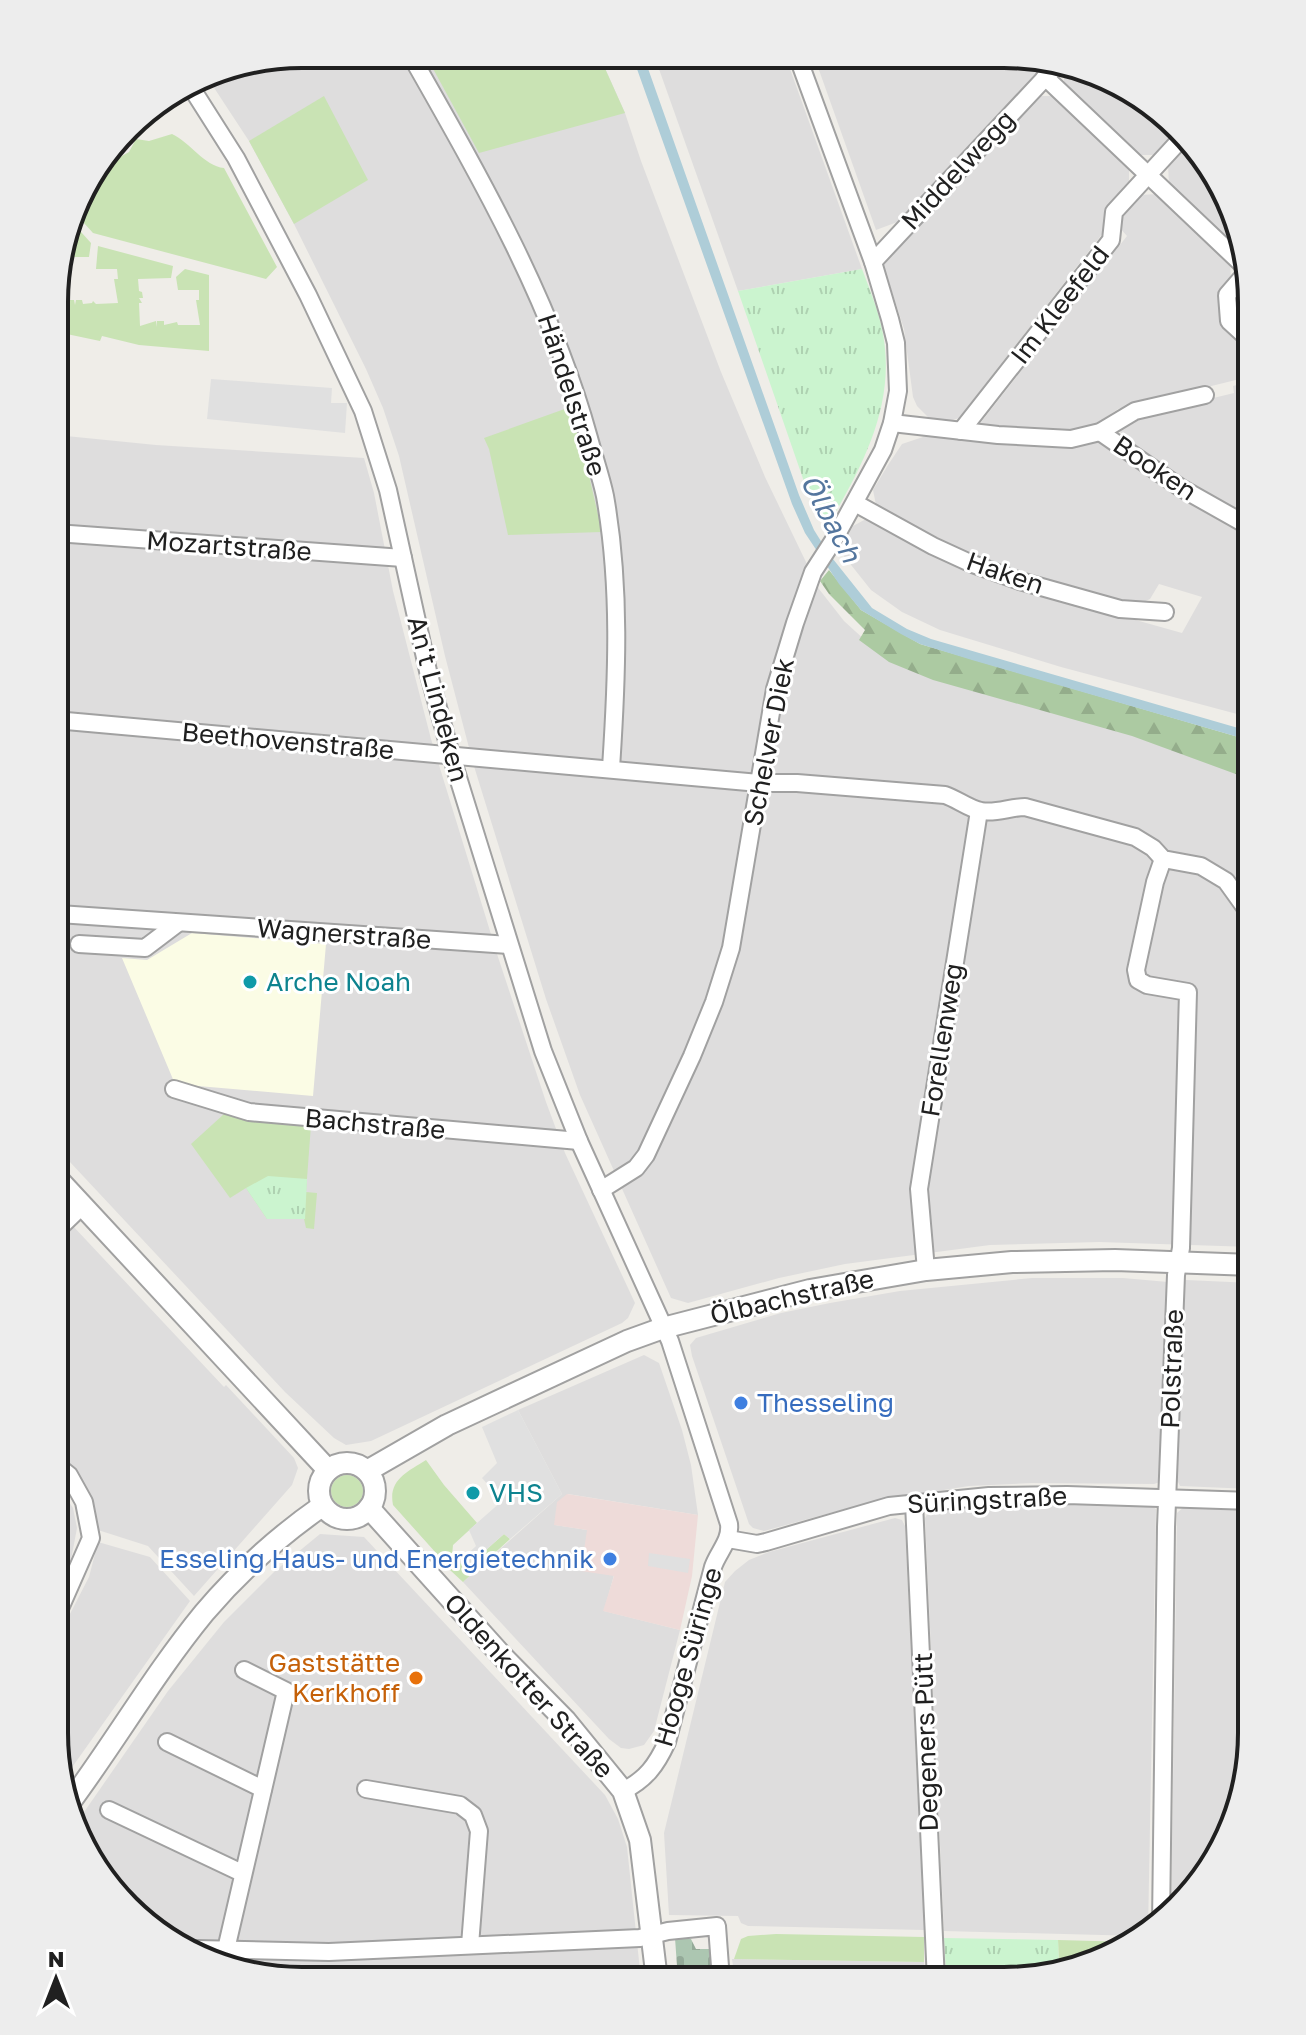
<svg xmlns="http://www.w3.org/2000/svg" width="1306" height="2035" font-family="'Golos Text',sans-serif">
  <defs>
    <pattern id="forest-firs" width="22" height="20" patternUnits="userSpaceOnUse" patternTransform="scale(2)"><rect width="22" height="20" fill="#accaa2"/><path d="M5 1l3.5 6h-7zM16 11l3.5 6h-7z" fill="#94ad8b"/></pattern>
    <pattern id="cemetery-stones" width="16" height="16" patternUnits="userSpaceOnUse" patternTransform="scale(2)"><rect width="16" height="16" fill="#acc6b1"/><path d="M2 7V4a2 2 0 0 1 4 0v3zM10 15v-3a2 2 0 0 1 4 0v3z" fill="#94aa98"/></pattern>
    <pattern id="park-tufts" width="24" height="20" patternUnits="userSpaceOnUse" patternTransform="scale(2)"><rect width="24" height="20" fill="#cbf4cf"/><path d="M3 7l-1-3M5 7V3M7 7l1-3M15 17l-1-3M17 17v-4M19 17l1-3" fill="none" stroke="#aed1b1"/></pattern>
  </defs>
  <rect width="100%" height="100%" fill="#efede8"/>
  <g fill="#dedddd">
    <path d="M302,54L599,55L625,113L641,161L721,372L765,477L819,589L844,621L866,641L1252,773V1247L1099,1242L990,1245L845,1264L779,1278L688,1303L671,1298L580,1095L546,999L473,763L445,656L399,456L383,408L366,369L294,224L249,141L205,74Z"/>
    <path d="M654,55H785L862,269L738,291Z"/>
    <path d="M814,56H1037L1049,61L900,221L876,230Z"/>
    <path d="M1064,67L1155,105L1177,134L1158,155H1139L1064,86Z"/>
    <path d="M1035,96H1055L1129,166V185L1104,213L1103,233L959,418L950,421L931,420L917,406L913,397L904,329L883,264L907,234Z"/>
    <path d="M1186,145L1233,207L1242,251L1169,184L1168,165Z"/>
    <path d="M1159,194L1230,261L1231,281L1219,293L1220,323L1252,353V376L1118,409L1090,428L1073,431L978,426L1127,236L1119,227V217L1139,195Z"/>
    <path d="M1248,283L1252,302V333L1235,318V297Z"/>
    <path d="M1252,381V520L1156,462L1119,431L1135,417L1234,393L1233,386Z"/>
    <path d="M56,435L156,445L364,458L374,493L393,591L431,739L498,957L546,1102L565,1153L635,1303L628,1318L622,1323L371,1441L346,1445L334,1438L285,1392L55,1146Z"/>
    <path d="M929,435L1031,445H1087L1089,441H1098L1165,487L1252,538V718L1061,667L940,630L902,612L871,590L840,551L853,526L866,519L1011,585L1182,633L1202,597L1159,584L1150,599L1135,606L986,562L880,508L876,505L873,490L888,465L902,444Z"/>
    <path d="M72,1225L224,1387L226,1385L294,1458L298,1468L292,1485L194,1596L148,1546L98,1530L94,1504L87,1488L78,1473L54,1450L55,1241Z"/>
    <path d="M1032,1278H1123L1168,1282L1160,1482L1154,1484L1032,1483L969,1486L874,1501L764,1531L753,1528L749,1524L692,1356L690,1345L696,1338L781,1313L830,1303L900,1291Z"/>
    <path d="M1186,1280L1252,1283V1489L1180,1486L1174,1474L1180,1286Z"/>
    <path d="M644,1355L659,1363L682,1430L691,1465L698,1515L568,1494L555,1525L587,1530L614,1575L604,1611L680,1630L654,1731L644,1745L629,1749L621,1748L609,1739L463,1582L562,1494L518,1410Z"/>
    <path d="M54,1479L73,1508L77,1528L70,1565L54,1597Z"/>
    <path d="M1010,1504H1149L1156,1509L1148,1932L1141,1936L944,1931L925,1518L929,1511Z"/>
    <path d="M1185,1506L1252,1509L1251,1750L1210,1871L1171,1916L1177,1513Z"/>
    <path d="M895,1518L902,1520L905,1526L924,1930L748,1926L741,1923L738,1916L669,1915L664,1833L725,1582L735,1571L749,1560L769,1552Z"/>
    <path d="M320,1534L364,1537L605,1795L618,1819L627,1847L641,1980L270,1979L151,1930L73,1828L168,1691L224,1622L275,1571Z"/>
    <path d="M98,1542L150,1557L190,1601L63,1780L54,1733V1645L89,1577Z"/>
    <path d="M732,1959L924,1962L925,1981L735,1980Z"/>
    <path d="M946,1971L1022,1978L1004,1981H946Z"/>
  </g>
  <path fill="#eedbd9" d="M567,1494L698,1515L692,1576L680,1630L603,1611L614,1576L581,1571L587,1530L554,1525L557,1502Z"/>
  <path fill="#fbfce5" d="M192,933L326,944L313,1096L175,1084L122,958L147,960Z"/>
  <g fill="#c9e3b4">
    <path d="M425,54L599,55L625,113L479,153Z"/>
    <path d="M324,96L368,180L294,224L249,141Z"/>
    <path d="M172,134C190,142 204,166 224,168L277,267L266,279L93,233L74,212C78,197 83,186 94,175L103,177L111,162L129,152L136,139L149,141Z"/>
    <path d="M71,221L91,243L89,257H60Z"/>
    <path d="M98,246L173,266L171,278L138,279L139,291L142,292L143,298H139L142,303H139L140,326L156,321L157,327V321H164V325L177,322L178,325H200L196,300H199V290H178L176,277L185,269L209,275V351L139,345L102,336L100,341L62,333L65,328L56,323L57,267V270H61V276L57,277L60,278L57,282L58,304H68V300H74L75,305L76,300H82L83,304L92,303L93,301L96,304L118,303L114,279H118L117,269H96Z"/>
    <path d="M573,406L602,532L508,535L489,449L484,438Z"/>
    <path d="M224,1114L245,1120L311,1125L306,1192L317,1193L314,1229L306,1228L304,1219H267L246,1188L230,1198L191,1144Z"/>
    <path d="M426,1460L444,1485L477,1523L453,1545L452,1556L445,1563L393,1505C388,1480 407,1472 426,1460Z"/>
    <circle cx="347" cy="1491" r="16"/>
    <path d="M504,1534L510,1539L463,1582L450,1570L458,1563L470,1564Z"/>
    <path d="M776,1934L924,1937V1962L734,1959L741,1939L748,1936Z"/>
    <path d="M1058,1940L1132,1942L1099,1962L1059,1970Z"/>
  </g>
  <path fill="url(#forest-firs)" d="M829,570L861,610L920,644L1252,741V780L1132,736L933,680L889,662L859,640L865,630L829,594L820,581Z"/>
  <path fill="url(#cemetery-stones)" d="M675,1938L691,1939L696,1949H712L715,1980H678Z"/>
  <g fill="url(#park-tufts)">
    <path d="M862,269C870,290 879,312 883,334C896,406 862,467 827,527L809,496L738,291Z"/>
    <path d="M268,1176L307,1179L305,1219H267L246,1188Z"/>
    <path d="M944,1938L1058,1940L1059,1970L1022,1978L946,1971Z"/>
  </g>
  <g fill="#e0e0e0">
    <path d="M211,379L332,388L331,403H347L345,433L207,419Z"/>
    <path d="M518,1410L562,1494L510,1539L504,1534L470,1564L458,1563L476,1546L469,1530L502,1501L482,1478L497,1463L482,1427Z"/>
    <path d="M649,1553L690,1559L688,1573L648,1566Z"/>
  </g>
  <path fill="#aecdd8" d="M632,55H643L645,60L799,495L814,530L829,554L872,608L907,629L931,639L1252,732V741L972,660L920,644L901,634L861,610L839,584L805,533L792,504Z"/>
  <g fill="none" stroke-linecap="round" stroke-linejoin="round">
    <g stroke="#a1a1a1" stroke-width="20">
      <g id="minor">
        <path d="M410,54C480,177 551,300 589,438C594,457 601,477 605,496C621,586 617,678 611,768"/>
        <path d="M1045,77L1245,267"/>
        <path d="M189,84L236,158L308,295L363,411L388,490L428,671L451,755L543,1051L579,1141L670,1341L729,1524C731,1541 718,1552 713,1567L667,1742C656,1766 646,1779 623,1791"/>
        <path d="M873,262L1057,65"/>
        <path d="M1246,273L1227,295L1229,321L1252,342"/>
        <path d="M892,423L998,435L1071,439L1100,432L1135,411L1205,395"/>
        <path d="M961,431L1111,240L1114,212L1181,139"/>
        <path d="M1100,432L1181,488L1252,528"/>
        <path d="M855,503L933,546L970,563L1020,581L1120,609L1165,612"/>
        <path d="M56,533L403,558"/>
        <path d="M55,720L759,783H797L945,795C957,799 969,809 981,811C996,814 1010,807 1025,807L1135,837L1153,848L1163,859L1201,866L1226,881L1244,906L1252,912"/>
        <path d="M59,914L509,945"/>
        <path d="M79,944L145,948L178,923"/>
        <path d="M174,1089L249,1112L579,1141"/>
        <path d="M601,1190L636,1168L646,1155L692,1056L714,1002L731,948L775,689L795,623L813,572L835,538L883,450L892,423L898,391L896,343L890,319L873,262L797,55"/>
        <path d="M55,1232L83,1205"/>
        <path d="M926,1270L919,1189L979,811"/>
        <path d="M914,1503L936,1981"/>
        <path d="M728,1539L757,1544L766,1542L889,1506L989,1496L1067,1495L1252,1501"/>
        <path d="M54,1622L91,1538L84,1502L69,1475L54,1463"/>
        <path d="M167,1742L263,1789"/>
        <path d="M366,1789L460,1805L473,1815L479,1831L470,1945"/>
        <path d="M109,1810L242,1873"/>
        <path d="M1161,1924L1166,1527L1176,1275L1181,1248L1188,992L1147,985L1138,980L1136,970L1155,882L1163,859"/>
        <path d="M197,1949L329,1952L640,1938L668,1931L717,1926L721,1980"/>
        <path d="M224,1958L286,1691L244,1670"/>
      </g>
    </g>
    <g stroke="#a1a1a1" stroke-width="24">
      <g id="tertiary">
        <path d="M55,1176L328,1470"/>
        <circle cx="347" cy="1491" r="28"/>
        <path d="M367,1471L447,1425L627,1341L663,1328L810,1290L926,1270L1012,1262L1115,1260L1252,1265"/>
        <path d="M369,1508L502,1656L566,1721L623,1791L640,1840L657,1980"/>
        <path d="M68,1805C115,1742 154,1674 204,1613C238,1573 279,1536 322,1506"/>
      </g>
    </g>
    <use href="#minor" stroke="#fff" stroke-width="16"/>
    <use href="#tertiary" stroke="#fff" stroke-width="20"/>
  </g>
  <g fill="#0f9aa8" stroke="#fff" stroke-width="3">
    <circle cx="250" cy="982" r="8"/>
    <circle cx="473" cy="1493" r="8"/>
  </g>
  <g fill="#3f7fe0" stroke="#fff" stroke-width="3">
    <circle cx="741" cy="1403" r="8"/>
    <circle cx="610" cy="1559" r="8"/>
  </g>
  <circle fill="#e8710a" stroke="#fff" stroke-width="3" cx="416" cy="1678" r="8"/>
  <g text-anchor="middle" stroke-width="6" stroke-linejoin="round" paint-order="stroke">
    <g font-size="26" fill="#202020" stroke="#fff">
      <text transform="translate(958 170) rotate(-47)" y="9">Middelwegg</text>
      <text transform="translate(1060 305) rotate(-52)" y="9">Im Kleefeld</text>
      <text transform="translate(572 395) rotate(72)" y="9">Händelstraße</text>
      <text transform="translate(1155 468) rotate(34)" y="9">Booken</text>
      <text transform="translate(229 546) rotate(4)" y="9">Mozartstraße</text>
      <text transform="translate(1005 573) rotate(19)" y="9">Haken</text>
      <text transform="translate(438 699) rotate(75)" y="9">An't Lindeken</text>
      <text transform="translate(288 741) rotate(5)" y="9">Beethovenstraße</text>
      <text transform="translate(769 742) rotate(-79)" y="9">Schelver Diek</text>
      <text transform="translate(344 934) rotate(4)" y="9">Wagnerstraße</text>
      <text transform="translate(942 1040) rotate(-81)" y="9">Forellenweg</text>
      <text transform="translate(375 1124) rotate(5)" y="9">Bachstraße</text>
      <text transform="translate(792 1297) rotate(-13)" y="9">Ölbachstraße</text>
      <text transform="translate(1172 1369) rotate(-88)" y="9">Polstraße</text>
      <text transform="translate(987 1500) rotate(-3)" y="9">Süringstraße</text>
      <text transform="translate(688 1657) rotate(-74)" y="9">Hooge Süringe</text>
      <text transform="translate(529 1686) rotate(48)" y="9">Oldenkotter Straße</text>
      <text transform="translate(926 1742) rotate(-92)" y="9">Degeners Pütt</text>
    </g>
    <g font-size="26" fill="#0d838f" stroke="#fff" text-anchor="start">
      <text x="266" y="991">Arche Noah</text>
      <text x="489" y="1502">VHS</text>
    </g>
    <g font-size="26" fill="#366cbe" stroke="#fff" text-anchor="start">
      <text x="757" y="1412">Thesseling</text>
      <text x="594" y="1568" text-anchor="end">Esseling Haus- und Energietechnik</text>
    </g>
    <g font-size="26" fill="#c56008" stroke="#fff" text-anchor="end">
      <text x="400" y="1672">Gaststätte<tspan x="400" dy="30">Kerkhoff</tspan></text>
    </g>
    <g font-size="28" font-style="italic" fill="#54769e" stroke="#fff">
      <text transform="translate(831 518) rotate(62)" y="10">Ölbach</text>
    </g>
  </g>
  <path d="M0 0H1306V2035H0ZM302 68H1004A234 234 0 0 1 1238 302V1733A234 234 0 0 1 1004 1967H302A234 234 0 0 1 68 1733V302A234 234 0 0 1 302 68Z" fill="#ededed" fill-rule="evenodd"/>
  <path fill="none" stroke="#202020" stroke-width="4" d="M302 68H1004A234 234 0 0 1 1238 302V1733A234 234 0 0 1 1004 1967H302A234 234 0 0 1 68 1733V302A234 234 0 0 1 302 68Z"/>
  <g transform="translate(56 1979)" stroke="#ffffff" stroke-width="6" paint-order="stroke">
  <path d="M0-6L14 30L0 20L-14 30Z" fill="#202020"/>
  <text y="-12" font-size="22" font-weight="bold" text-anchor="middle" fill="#202020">N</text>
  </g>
</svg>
